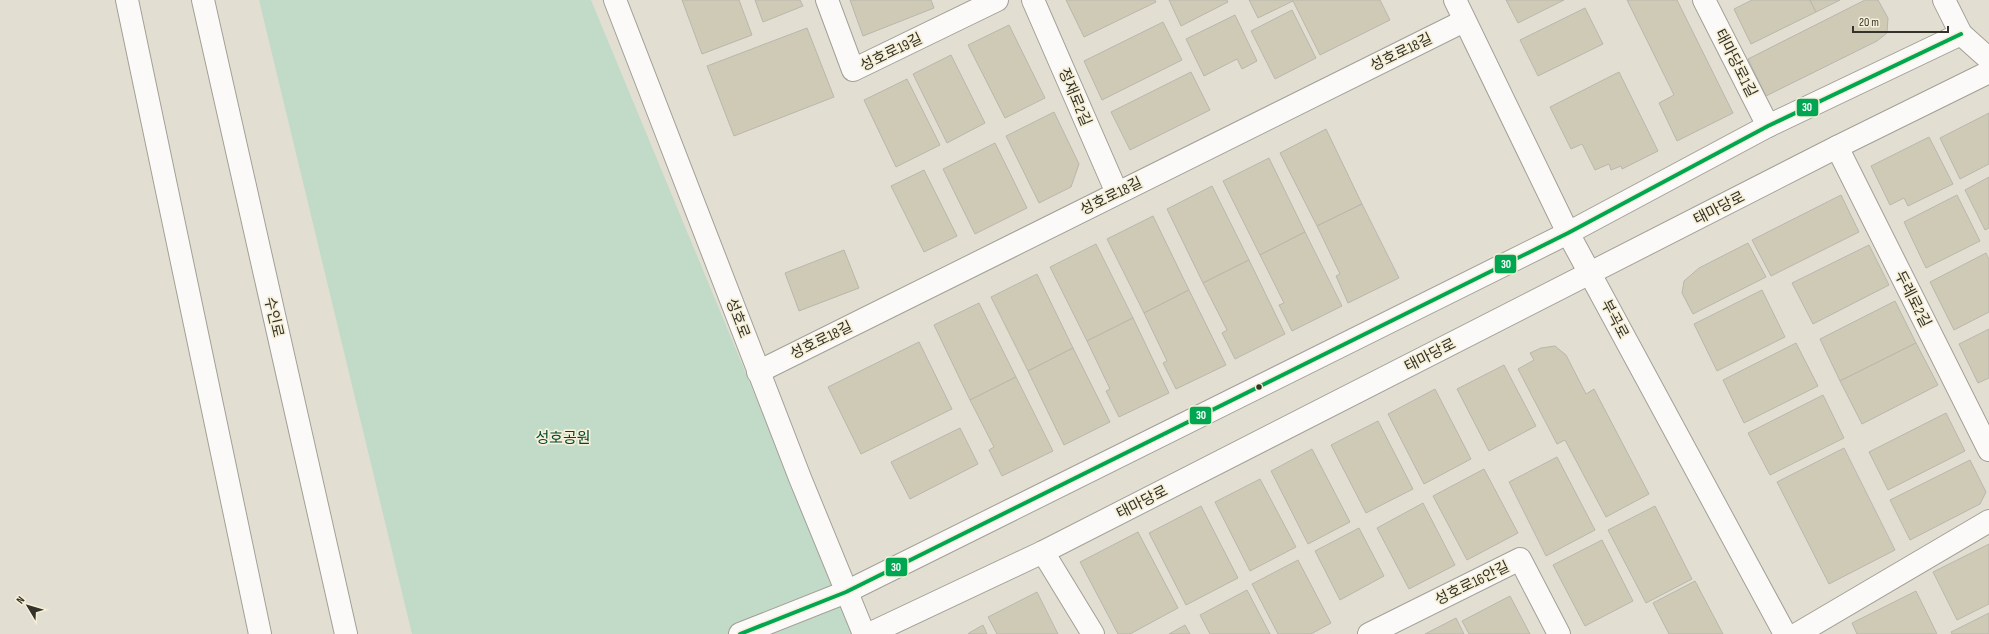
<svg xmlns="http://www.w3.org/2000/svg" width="1989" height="634" font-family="'Sofia Sans Condensed','Noto Sans KR',sans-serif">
  <rect width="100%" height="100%" fill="#e2dfd2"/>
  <path fill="#c2dac8" d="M259,0H591L854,634H412Z"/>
  <g fill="#cfcab6" stroke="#b9b6ad">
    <path d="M682,0H739L752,35L702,54Z"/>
    <path d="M755,0H800L803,6L763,22Z"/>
    <path d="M850,0H931L934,8L863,36Z"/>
    <path d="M1066,0H1155L1156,2L1084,37Z"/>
    <path d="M1169,0H1227L1228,2L1181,26Z"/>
    <path d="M1249,0H1380L1390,20L1320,55L1293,1L1258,18Z"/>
    <path d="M1506,0H1564L1518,23Z"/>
    <path d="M1627,0H1677L1733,113L1677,141L1659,103L1674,95Z"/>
    <path d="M1752,0H1810L1816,12L1751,44L1734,9Z"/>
    <path d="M1810,0H1840L1816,12Z"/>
    <path d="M1865,0H1878L1888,18L1887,33L1877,41L1766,96L1748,59Z"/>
    <path d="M1585,8L1603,44L1538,76L1520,40Z"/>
    <path d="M1292,10L1316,58L1275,79L1251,31Z"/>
    <path d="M1235,15L1257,61L1242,69L1237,59L1204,76L1186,39Z"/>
    <path d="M1163,22L1182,60L1102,100L1084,61Z"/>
    <path d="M1009,25L1045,98L1005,118L968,45Z"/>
    <path d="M807,28L834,97L734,136L707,66Z"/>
    <path d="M951,55L985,123L947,143L913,74Z"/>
    <path d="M1191,72L1210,110L1130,150L1111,112Z"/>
    <path d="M1619,72L1658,151L1622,169L1621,166L1611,170L1609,164L1595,170L1582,144L1571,149L1550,107Z"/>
    <path d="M907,79L940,145L896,167L864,100Z"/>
    <path d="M1054,112L1079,164L1071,187L1039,203L1006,136Z"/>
    <path d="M1989,113V164L1960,179L1940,138Z"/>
    <path d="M1326,129L1362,204L1317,226L1280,153Z"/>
    <path d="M1929,137L1953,184L1908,206L1904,198L1890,205L1871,166Z"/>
    <path d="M995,143L1027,208L975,234L943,169Z"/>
    <path d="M1269,158L1305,232L1260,255L1223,181Z"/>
    <path d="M924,170L957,236L924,252L891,186Z"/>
    <path d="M1989,177V228L1985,230L1965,190Z"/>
    <path d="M1212,186L1249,260L1203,283L1167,209Z"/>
    <path d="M1841,195L1859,232L1771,276L1752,240Z"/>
    <path d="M1957,195L1980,241L1926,268L1904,222Z"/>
    <path d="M1362,204L1399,278L1348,303L1336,276L1340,274L1317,226Z"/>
    <path d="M1153,216L1189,290L1144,313L1107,239Z"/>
    <path d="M1305,232L1342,306L1292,331L1279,305L1284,303L1260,255Z"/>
    <path d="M1748,243L1766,277L1693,314L1682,293L1684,281L1699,268Z"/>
    <path d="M1096,244L1133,318L1087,341L1050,267Z"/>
    <path d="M1869,245L1889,285L1813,324L1792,283Z"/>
    <path d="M844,250L859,288L799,311L785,273Z"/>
    <path d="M1986,253L1989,259V312L1954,330L1930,282Z"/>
    <path d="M1249,260L1285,334L1235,359L1222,333L1227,330L1203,283Z"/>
    <path d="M1037,274L1073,348L1028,371L991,297Z"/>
    <path d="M1189,290L1226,365L1176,389L1163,363L1167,361L1144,313Z"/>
    <path d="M1762,290L1785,337L1717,371L1694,324Z"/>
    <path d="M1895,301L1916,343L1840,381L1820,339Z"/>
    <path d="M979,303L1016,377L970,400L934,325Z"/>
    <path d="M1133,318L1169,393L1119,417L1106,391L1110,389L1087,341Z"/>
    <path d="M1989,329V378L1978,383L1959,344Z"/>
    <path d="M919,342L952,409L861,454L828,387Z"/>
    <path d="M1796,343L1818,386L1744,423L1723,380Z"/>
    <path d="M1916,343L1938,385L1862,424L1840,381Z"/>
    <path d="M1555,346L1566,355L1586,394L1594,389L1649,494L1606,517L1565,440L1557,444L1518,369L1534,360L1530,353L1541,348Z"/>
    <path d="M1073,348L1110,422L1064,445L1028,371Z"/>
    <path d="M1504,365L1536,426L1489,451L1457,389Z"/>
    <path d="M1016,377L1053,451L1002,476L989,450L994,447L970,400Z"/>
    <path d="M1435,389L1471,459L1424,484L1388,414Z"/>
    <path d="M1823,395L1844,438L1770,475L1748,433Z"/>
    <path d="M1946,413L1965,451L1888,490L1869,452Z"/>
    <path d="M1378,421L1413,489L1366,513L1331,445Z"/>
    <path d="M960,428L978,464L910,499L891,462Z"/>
    <path d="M1844,448L1895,550L1829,584L1777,482Z"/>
    <path d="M1312,449L1350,522L1308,544L1271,471Z"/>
    <path d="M1557,457L1595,530L1546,556L1509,482Z"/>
    <path d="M1970,460L1986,492L1980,504L1910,540L1890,500Z"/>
    <path d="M1484,469L1518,533L1467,560L1433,496Z"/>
    <path d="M1260,479L1296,547L1250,571L1215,502Z"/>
    <path d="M1423,503L1455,565L1409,589L1377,528Z"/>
    <path d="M1201,506L1238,578L1186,605L1149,533Z"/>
    <path d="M1655,506L1692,579L1646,603L1608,530Z"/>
    <path d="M1359,528L1384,576L1340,600L1315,551Z"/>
    <path d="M1138,532L1178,608L1130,634H1118L1080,562Z"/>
    <path d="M1602,540L1633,601L1585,626L1553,565Z"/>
    <path d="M1989,544V604L1957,620L1933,572Z"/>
    <path d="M1298,560L1331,623L1311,634H1278L1252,584Z"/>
    <path d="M1695,581L1723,634H1669L1653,603Z"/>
    <path d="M1247,590L1270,634H1210L1200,615Z"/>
    <path d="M1916,591L1937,634H1857L1852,623Z"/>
    <path d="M1037,592L1058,634H997L988,617Z"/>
    <path d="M1510,596L1530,634H1469L1462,621Z"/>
    <path d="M1989,613V634H1952L1951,632Z"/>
    <path d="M1456,618L1464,634H1425Z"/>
    <path d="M983,625L987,634H968L969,633Z"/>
    <path d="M1185,625L1190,634H1169Z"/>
  </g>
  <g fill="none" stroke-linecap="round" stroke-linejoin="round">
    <g stroke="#a2a096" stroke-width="24">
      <g id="street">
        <path d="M827,0L853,70L997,0"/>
        <path d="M1033,0L1117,193"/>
        <path d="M1704,0L1768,126"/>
        <path d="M1837,147L1989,450"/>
        <path d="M758,372L1464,21"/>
        <path d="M1043,552L1093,634"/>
        <path d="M1369,634L1520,559L1559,634"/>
        <path d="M1797,634L1989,521"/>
      </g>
    </g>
    <g stroke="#a2a096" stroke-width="24">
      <g id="secondary">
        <path d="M615,0L800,478L864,634"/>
        <path d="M1455,0L1568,233L1785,634"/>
        <path d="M1944,0L1961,34L1989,59"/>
        <path d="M740,634L846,592L1568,233L1768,126L1961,34"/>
        <path d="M869,634L1043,552L1837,147L1989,72"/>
      </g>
    </g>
    <g stroke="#a2a096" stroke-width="24">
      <g id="primary">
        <path d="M127,0L260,634"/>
        <path d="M203,0L346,634"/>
      </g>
    </g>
    <use href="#street" stroke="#fbfaf8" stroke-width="22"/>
    <use href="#secondary" stroke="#fbfaf8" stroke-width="22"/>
    <use href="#primary" stroke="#fbfaf8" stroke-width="22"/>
    <g stroke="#f6f0d9" stroke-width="7">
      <path id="bus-1" d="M740,634L846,592L1568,233L1768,126L1961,34"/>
    </g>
    <use href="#bus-1" stroke="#00a651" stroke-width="4"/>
  </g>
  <circle fill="#343229" stroke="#f6f0d9" stroke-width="1.5" cx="1259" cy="387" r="3.5"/>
  <g text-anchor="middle" stroke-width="3.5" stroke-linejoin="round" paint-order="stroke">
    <g font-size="15" fill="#343229" stroke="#f6f0d9">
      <text transform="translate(891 52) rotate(-26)" y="5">성호로19길</text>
      <text transform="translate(1401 52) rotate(-26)" y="5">성호로18길</text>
      <text transform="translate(1736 63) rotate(63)" y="5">태마당로1길</text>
      <text transform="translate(1075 97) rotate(67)" y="5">정재로2길</text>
      <text transform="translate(1111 196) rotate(-26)" y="5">성호로18길</text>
      <text transform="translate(1719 208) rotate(-27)" y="5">태마당로</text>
      <text transform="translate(1913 299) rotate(63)" y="5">두레로2길</text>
      <text transform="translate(274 317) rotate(77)" y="5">수인로</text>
      <text transform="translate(738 318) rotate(69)" y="5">성호로</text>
      <text transform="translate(1615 319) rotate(62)" y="5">부곡로</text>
      <text transform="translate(821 340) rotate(-26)" y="5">성호로18길</text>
      <text transform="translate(1430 355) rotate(-27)" y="5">태마당로</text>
      <text transform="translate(1142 502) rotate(-27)" y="5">태마당로</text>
      <text transform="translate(1472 583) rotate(-26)" y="5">성호로16안길</text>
    </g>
    <g font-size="15" fill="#004630" stroke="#f6f0d9">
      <text x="563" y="443">성호공원</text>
    </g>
  </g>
  <g stroke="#f6f0d9" stroke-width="1.5">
    <rect x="1796" y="98" width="23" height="19" rx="4" fill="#00a651"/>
    <rect x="1494" y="254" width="23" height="20" rx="4" fill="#00a651"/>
    <rect x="1189" y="406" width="23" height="19" rx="4" fill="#00a651"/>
    <rect x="885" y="557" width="23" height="20" rx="4" fill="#00a651"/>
  </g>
  <g font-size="11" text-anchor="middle" font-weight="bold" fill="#fff">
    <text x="1807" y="111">30</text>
    <text x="1506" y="268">30</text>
    <text x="1201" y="419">30</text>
    <text x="896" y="571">30</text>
  </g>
  <g transform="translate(28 606) rotate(308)" stroke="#f6f0d9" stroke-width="3" paint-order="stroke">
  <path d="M0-3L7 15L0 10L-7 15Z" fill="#343229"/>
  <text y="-6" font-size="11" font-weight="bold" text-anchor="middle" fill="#343229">N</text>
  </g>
  <path d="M1853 26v6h95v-6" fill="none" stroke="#343229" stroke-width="2"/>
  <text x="1859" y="26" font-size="12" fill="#343229" stroke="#f6f0d9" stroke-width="3" paint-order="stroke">20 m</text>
</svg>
